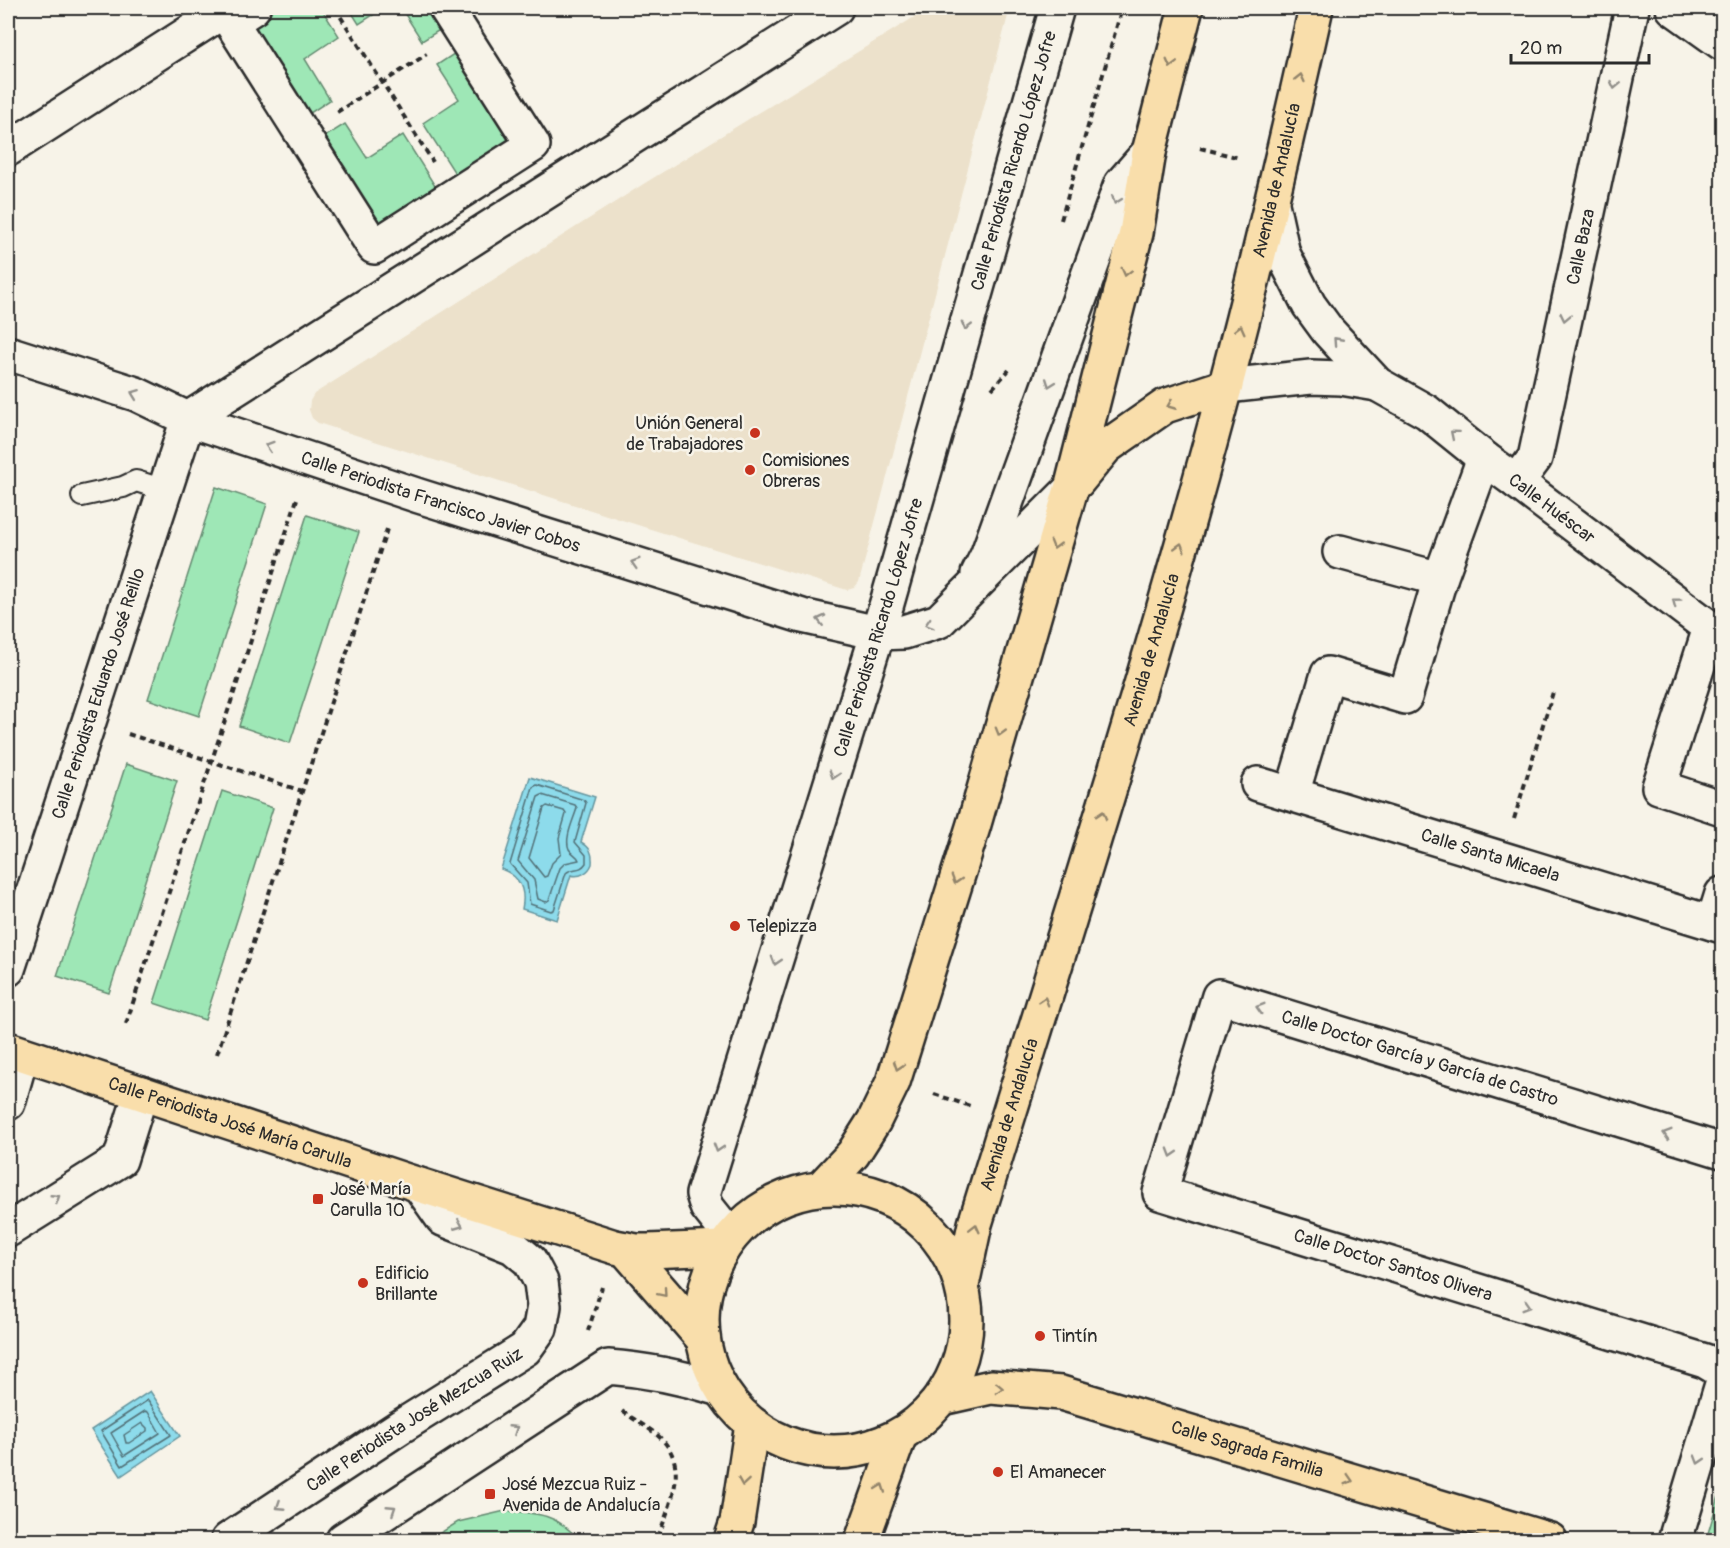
<svg xmlns="http://www.w3.org/2000/svg" width="1730" height="1548" font-family="Pangolin,sans-serif">
  <rect width="100%" height="100%" fill="#f7f3e8"/>
  <filter id="ink" filterUnits="userSpaceOnUse"><feTurbulence type="fractalNoise" baseFrequency=".0167" numOctaves="2"/><feDisplacementMap in="SourceGraphic" scale="12" xChannelSelector="R" yChannelSelector="G"/><feConvolveMatrix kernelMatrix="1 2 1 2 8 2 1 2 1" color-interpolation-filters="sRGB"/></filter>
  <g filter="url(#ink)">
    <path fill="#ece1cb" d="M929,8H1010L883,492L859,582L854,588L847,590L644,527L318,423L312,418L309,410L310,401L314,394L645,183Z"/>
    <g fill="#9ee7b6" stroke="#648970" stroke-width="1.5">
      <path d="M253,8H321L339,36L305,59L330,100L295,123L231,22Z"/>
      <path d="M349,8H384L359,24Z"/>
      <path d="M401,8H446L454,21L422,41Z"/>
      <path d="M469,44L533,145L465,189L423,123L459,99L437,65Z"/>
      <path d="M345,124L367,158L403,135L445,202L374,247L310,146Z"/>
      <path d="M216,487L267,504L199,716L148,699Z"/>
      <path d="M307,515L359,532L290,743L239,726Z"/>
      <path d="M126,764L177,781L109,993L57,976Z"/>
      <path d="M222,791L273,808L205,1020L154,1003Z"/>
      <path d="M1722,1486V1540H1706Z"/>
      <path d="M505,1511C538,1513 557,1514 579,1540H429L458,1522Z"/>
    </g>
    <g fill="#8ddbeb" stroke="#66959e" stroke-width="1.5">
      <path d="M530,777L595,797L581,842C590,847 593,853 592,864C589,872 580,878 571,875L557,920L522,909C526,890 520,876 501,869Z"/>
      <path d="M150,1391L180,1436L121,1476L91,1430Z"/>
    </g>
    <g fill="none" stroke-linecap="round" stroke-linejoin="round">
      <g stroke="#527178" stroke-width="1.5">
        <path d="M537,785L584,800L586,803L575,842L586,855V863C580,872 573,867 566,873L554,910L551,911L530,904L527,883L510,864L533,787Z"/>
        <path d="M542,795L575,805L577,808C574,819 564,838 569,849C572,854 577,855 579,860L565,863L560,868L549,900L546,902L538,899L534,880L518,861L538,797Z"/>
        <path d="M547,806L564,811L566,814L559,838L561,854L552,863L547,876L544,877L529,858L544,808Z"/>
        <path d="M148,1400L171,1435L122,1466L101,1431Z"/>
        <path d="M145,1411L148,1412L160,1433L124,1456L111,1433Z"/>
        <path d="M142,1423L147,1428V1431L129,1443H126L124,1435Z"/>
      </g>
      <g stroke="#2b2b2b" stroke-width="24">
        <path id="lane" d="M82,496L123,487L136,481L165,490"/>
      </g>
      <g stroke="#2b2b2b" stroke-width="38">
        <g id="street">
          <path d="M253,8L231,22L374,247L533,145L446,8"/>
          <path d="M1673,8L1722,43"/>
          <path d="M8,149L228,8"/>
          <path id="s1" d="M8,353L136,394L188,419L419,496L802,616L878,633L904,632L939,621L1071,489"/>
          <path d="M188,419L836,8"/>
          <path d="M1340,552L1440,579L1484,458"/>
          <path d="M978,574L987,556L1121,184L1149,152"/>
          <path d="M1710,628L1659,787L1722,808"/>
          <path id="s2" d="M1258,784L1722,926"/>
          <path d="M1292,794L1328,674L1405,697L1440,579"/>
          <path d="M1713,923L1722,894"/>
          <path id="s3" d="M8,969L188,419"/>
          <path id="s4" d="M1722,1151L1219,996L1160,1193L1705,1361L1722,1371"/>
          <path id="s5" d="M731,1237L707,1207L703,1194L887,603L1057,8"/>
        </g>
      </g>
      <g stroke="#2b2b2b" stroke-width="38">
        <g id="secondary">
          <path id="s6" d="M1272,204L1283,254L1309,305L1328,331L1377,384L1427,412L1484,458L1517,482L1722,637"/>
          <path d="M1226,386L1311,377L1341,378L1377,384"/>
          <path id="s7" d="M1517,482L1535,458L1632,8"/>
          <path d="M8,1103L22,1054"/>
          <path d="M8,1230L120,1160L141,1093"/>
          <path id="s8" d="M228,1540L400,1427L525,1349L540,1328L544,1306L541,1282L530,1261L513,1247L443,1219L419,1185"/>
          <path d="M343,1540L608,1367C649,1370 682,1377 721,1389"/>
          <path d="M1675,1540L1722,1384"/>
        </g>
      </g>
      <g stroke="#2b2b2b" stroke-width="38">
        <g id="primary">
          <path d="M1077,482L1106,447L1165,406L1226,386"/>
          <path id="s9" d="M8,1049L407,1181L615,1247L636,1251H648L723,1248"/>
          <circle cx="834" cy="1320" r="132"/>
          <path d="M821,1188L853,1154L874,1121L893,1082L974,824L1071,489L1136,233L1149,152L1186,8"/>
          <path d="M625,1249L703,1339"/>
          <path id="s10" d="M962,1285L975,1224C1061,945 1151,667 1226,384C1259,259 1288,134 1316,8"/>
          <path id="s11" d="M942,1398L991,1387L1061,1393L1550,1540"/>
          <path d="M731,1540L737,1522L752,1424"/>
          <path d="M862,1540L900,1435"/>
        </g>
      </g>
      <g stroke="#2b2b2b" stroke-width="4" stroke-dasharray="6 4.5" stroke-linecap="butt">
        <path d="M335,8L433,162"/>
        <path d="M337,112L427,54"/>
        <path d="M1200,148L1240,158"/>
        <path d="M1061,220L1122,8"/>
        <path d="M992,389L1009,370"/>
        <path d="M128,734L302,791"/>
        <path d="M1514,819L1553,692"/>
        <path d="M126,1024L297,499"/>
        <path d="M217,1054L387,529"/>
        <path d="M934,1094L970,1106"/>
        <path d="M588,1331L602,1287"/>
        <path d="M622,1411C633,1419 646,1426 656,1434C693,1464 669,1505 657,1540"/>
      </g>
      <use href="#lane" stroke="#f7f3e8" stroke-width="20"/>
      <use href="#street" stroke="#f7f3e8" stroke-width="33"/>
      <use href="#secondary" stroke="#f7f3e8" stroke-width="33"/>
      <use href="#primary" stroke="#f9deab" stroke-width="33"/>
    </g>
    <defs><path id="oneway-chevron" d="M-2-3.5L2.5 0L-2 3.5" fill="none" stroke-width="1.6" stroke-linecap="round" stroke-linejoin="round" transform="scale(1.5)"/></defs>
    <g stroke="#92846b">
      <use href="#oneway-chevron" transform="translate(1171 64) rotate(104)"/>
      <use href="#oneway-chevron" transform="translate(1300 78) rotate(-77)"/>
      <use href="#oneway-chevron" transform="translate(1126 272) rotate(104)"/>
      <use href="#oneway-chevron" transform="translate(1240 329) rotate(-76)"/>
      <use href="#oneway-chevron" transform="translate(1171 405) rotate(158)"/>
      <use href="#oneway-chevron" transform="translate(1055 545) rotate(106)"/>
      <use href="#oneway-chevron" transform="translate(1180 547) rotate(-74)"/>
      <use href="#oneway-chevron" transform="translate(1000 732) rotate(106)"/>
      <use href="#oneway-chevron" transform="translate(1102 815) rotate(-73)"/>
      <use href="#oneway-chevron" transform="translate(956 880) rotate(107)"/>
      <use href="#oneway-chevron" transform="translate(1044 1001) rotate(-73)"/>
      <use href="#oneway-chevron" transform="translate(898 1066) rotate(109)"/>
      <use href="#oneway-chevron" transform="translate(975 1228) rotate(-76)"/>
      <use href="#oneway-chevron" transform="translate(663 1293) rotate(49)"/>
      <use href="#oneway-chevron" transform="translate(999 1388) rotate(2)"/>
      <use href="#oneway-chevron" transform="translate(1349 1480) rotate(17)"/>
      <use href="#oneway-chevron" transform="translate(743 1482) rotate(99)"/>
      <use href="#oneway-chevron" transform="translate(881 1488) rotate(-70)"/>
    </g>
    <g stroke="#918f8a">
      <use href="#oneway-chevron" transform="translate(1615 85) rotate(102)"/>
      <use href="#oneway-chevron" transform="translate(1116 200) rotate(110)"/>
      <use href="#oneway-chevron" transform="translate(1565 317) rotate(102)"/>
      <use href="#oneway-chevron" transform="translate(966 326) rotate(106)"/>
      <use href="#oneway-chevron" transform="translate(1337 341) rotate(-132)"/>
      <use href="#oneway-chevron" transform="translate(1050 383) rotate(110)"/>
      <use href="#oneway-chevron" transform="translate(135 394) rotate(-159)"/>
      <use href="#oneway-chevron" transform="translate(1454 434) rotate(-140)"/>
      <use href="#oneway-chevron" transform="translate(269 446) rotate(-162)"/>
      <use href="#oneway-chevron" transform="translate(635 563) rotate(-163)"/>
      <use href="#oneway-chevron" transform="translate(1676 602) rotate(-143)"/>
      <use href="#oneway-chevron" transform="translate(821 620) rotate(-167)"/>
      <use href="#oneway-chevron" transform="translate(929 624) rotate(162)"/>
      <use href="#oneway-chevron" transform="translate(834 775) rotate(107)"/>
      <use href="#oneway-chevron" transform="translate(776 961) rotate(107)"/>
      <use href="#oneway-chevron" transform="translate(1260 1008) rotate(-163)"/>
      <use href="#oneway-chevron" transform="translate(1667 1134) rotate(-163)"/>
      <use href="#oneway-chevron" transform="translate(718 1148) rotate(107)"/>
      <use href="#oneway-chevron" transform="translate(1172 1153) rotate(107)"/>
      <use href="#oneway-chevron" transform="translate(56 1198) rotate(-33)"/>
      <use href="#oneway-chevron" transform="translate(459 1225) rotate(22)"/>
      <use href="#oneway-chevron" transform="translate(1527 1306) rotate(17)"/>
      <use href="#oneway-chevron" transform="translate(514 1429) rotate(-33)"/>
      <use href="#oneway-chevron" transform="translate(1699 1460) rotate(107)"/>
      <use href="#oneway-chevron" transform="translate(280 1506) rotate(147)"/>
      <use href="#oneway-chevron" transform="translate(392 1509) rotate(-33)"/>
    </g>
  </g>
  <g fill="#c8321e" stroke="#f7f3e8" stroke-width="2">
    <circle cx="755" cy="433" r="6"/>
    <circle cx="750" cy="470" r="6"/>
    <circle cx="735" cy="926" r="6"/>
    <rect x="312" y="1193" width="12" height="12" rx="3"/>
    <circle cx="363" cy="1283" r="6"/>
    <circle cx="1040" cy="1336" r="6"/>
    <circle cx="998" cy="1472" r="6"/>
    <rect x="484" y="1488" width="12" height="12" rx="3"/>
  </g>
  <g text-anchor="middle" stroke-width="5" stroke-linejoin="round" paint-order="stroke">
    <g font-size="18" fill="#2b2b2b" stroke="#f7f3e8">
      <text dy="6" stroke="none"><textPath href="#s5" startOffset="1131">Calle Periodista Ricardo López Jofre</textPath></text>
      <text dy="6" stroke="none"><textPath href="#s10" startOffset="1149">Avenida de Andalucía</textPath></text>
      <text dy="6" stroke="none"><textPath href="#s7" startOffset="246">Calle Baza</textPath></text>
      <text dy="6" stroke="none"><textPath href="#s1" startOffset="458">Calle Periodista Francisco Javier Cobos</textPath></text>
      <text dy="6" stroke="none"><textPath href="#s6" startOffset="428">Calle Huéscar</textPath></text>
      <text dy="6" stroke="none"><textPath href="#s5" startOffset="645">Calle Periodista Ricardo López Jofre</textPath></text>
      <text dy="6" stroke="none"><textPath href="#s10" startOffset="663">Avenida de Andalucía</textPath></text>
      <text dy="6" stroke="none"><textPath href="#s3" startOffset="290">Calle Periodista Eduardo José Reillo</textPath></text>
      <text dy="6" stroke="none"><textPath href="#s2" startOffset="243">Calle Santa Micaela</textPath></text>
      <text transform="translate(1420 1058) rotate(17)" y="6">Calle Doctor García y García de Castro</text>
      <text dy="6" stroke="none"><textPath href="#s10" startOffset="177">Avenida de Andalucía</textPath></text>
      <text dy="6" stroke="none"><textPath href="#s9" startOffset="234">Calle Periodista José María Carulla</textPath></text>
      <text dy="6" stroke="none"><textPath href="#s4" startOffset="976">Calle Doctor Santos Olivera</textPath></text>
      <text dy="6" stroke="none"><textPath href="#s8" startOffset="222">Calle Periodista José Mezcua Ruiz</textPath></text>
      <text dy="6" stroke="none"><textPath href="#s11" startOffset="315">Calle Sagrada Familia</textPath></text>
    </g>
    <g font-size="18" fill="#2b2b2b" stroke="#f7f3e8" text-anchor="start">
      <text x="743" y="429" text-anchor="end">Unión General<tspan x="743" dy="21">de Trabajadores</tspan></text>
      <text x="762" y="466">Comisiones<tspan x="762" dy="21">Obreras</tspan></text>
      <text x="747" y="932">Telepizza</text>
      <text x="330" y="1195">José María<tspan x="330" dy="21">Carulla 10</tspan></text>
      <text x="375" y="1279">Edificio<tspan x="375" dy="21">Brillante</tspan></text>
      <text x="1052" y="1342">Tintín</text>
      <text x="1010" y="1478">El Amanecer</text>
      <text x="502" y="1490">José Mezcua Ruiz -<tspan x="502" dy="21">Avenida de Andalucía</tspan></text>
    </g>
  </g>
  <rect width="1730" height="1548" fill="none" stroke="#f7f3e8" stroke-width="30"/>
  <rect x="15" y="15" width="1700" height="1518" fill="none" stroke="#2b2b2b" stroke-width="2" filter="url(#ink)"/>
  <path d="M1511 54v9h138v-9" fill="none" stroke="#2b2b2b" stroke-width="3"/>
  <text x="1520" y="54" font-size="18" fill="#2b2b2b" stroke="#f7f3e8" stroke-width="4.5" paint-order="stroke">20 m</text>
</svg>
